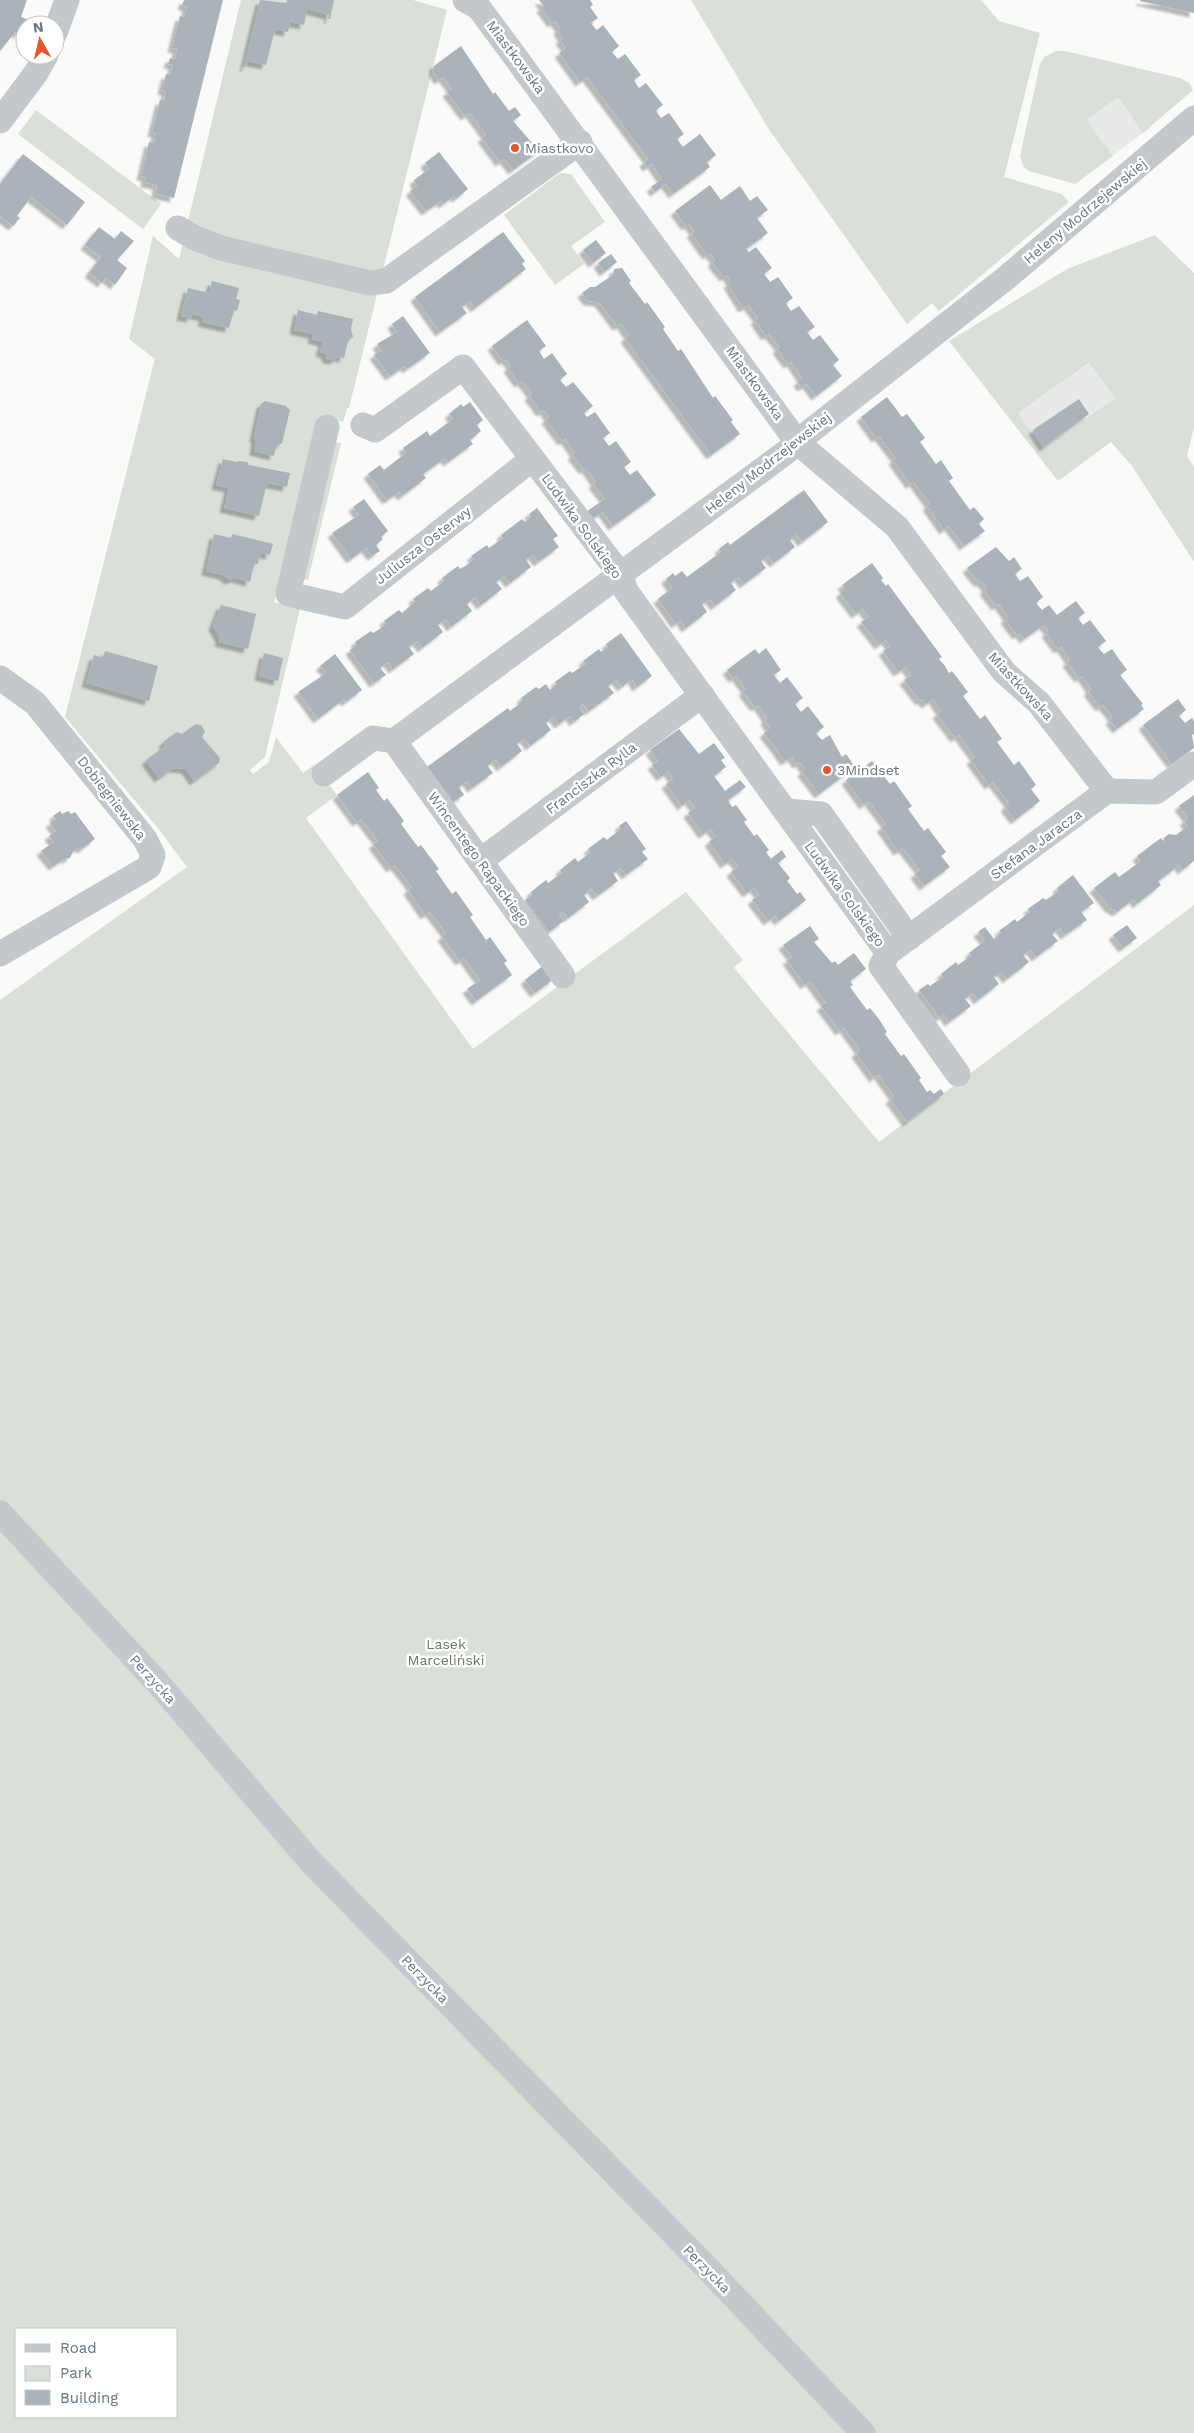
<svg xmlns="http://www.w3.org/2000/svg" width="1194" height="2433" font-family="'Work Sans',sans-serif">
  <defs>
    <filter id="shadow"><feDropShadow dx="-4.5" dy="4.5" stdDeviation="1" flood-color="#0004"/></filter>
  </defs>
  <rect width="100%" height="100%" fill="#fafaf8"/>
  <g fill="#e8e9e9">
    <path d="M1111,73L1151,127L1093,170L1053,114Z"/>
    <path d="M1090,363L1115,398L1043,449L1018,413Z"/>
  </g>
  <g fill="#dadfd7" fill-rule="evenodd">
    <path d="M241,0H413L447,10L349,408H347L343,422L319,417L274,602L300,609L265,757L250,770L253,774L269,762L276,737L303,773L314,765L337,795L306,818L473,1049L686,892L743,960L734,967L735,969L879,1142L1194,905V2433H0V1000L187,867L157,827L65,717L154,362L155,359L129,339L153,236L179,259ZM16,2329H176V2417H16Z"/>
    <path d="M691,0H981L999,21L1040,33L1004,177L1062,194L1069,202L939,311L932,303L907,324L770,131Z"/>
    <path d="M1056,51H1065L1180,78L1189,83L1193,90L1143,133L1118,97L1086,120L1113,156L1075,184L1029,171L1024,167L1020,156L1040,64L1044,57Z"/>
    <path d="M36,110L161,204L143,229L18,134Z"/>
    <path d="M560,173L571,174L605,222L571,246L584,264L555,285L504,215Z"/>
    <path d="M1155,235L1194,273V427L1187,456L1194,467V562L1132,466L1111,442L1058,481L949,341L1067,269ZM1089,363L1115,398L1043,449L1018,413Z"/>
    <path d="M335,442L341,443L308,580L302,579Z"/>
  </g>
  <g fill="#aab3b9" filter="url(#shadow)">
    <path d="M0,0H27L21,17L29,20L18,34L15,32L0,51Z"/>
    <path d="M184,0H223L174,198L156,194L157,185L145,183L146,177L141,176L149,142L154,143L156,133L152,132L160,100L164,101L166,91L162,90L166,74L170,75L173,65L168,64L170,58L175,59L177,49L172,48L180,16L184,17L187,7L182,5Z"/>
    <path d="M260,0L286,3L287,0H334L330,19H328L329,15L307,9L304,25L290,22L288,32L275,29L266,65L248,61L246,67H244Z"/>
    <path d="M539,0H590L593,5L590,7L598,18L591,23L594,27L597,30L603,25L619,46L612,52L618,59L625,54L641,75L634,80L637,85L639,88L646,83L663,105L656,110L658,114L661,118L669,113L684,134L677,139L683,147L700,134L716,155L707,162L710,167L673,194L666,184L655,192L651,187L662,179L652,164L647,167L644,162L648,159L587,77L580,82L559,53L566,48L560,40L563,38L558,30L560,28L555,21L552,23L541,8L544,6Z"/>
    <path d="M1140,0H1194V13L1140,1Z"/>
    <path d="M461,46L493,94L495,92L509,111L515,107L521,115L513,121L539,151L513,170L504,159L500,162L482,138L486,135L470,113L465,116L447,92L452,89L443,77L439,80L434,73V66Z"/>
    <path d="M439,152L468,189L457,198L454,196L443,204L441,201L426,211L410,191L417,186L414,180L429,169L425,163Z"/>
    <path d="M23,154L85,202L67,225L31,197L17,216L20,218L13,226L0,216V184Z"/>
    <path d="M710,185L721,200L740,186L750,201L757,196L768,210L757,218L768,233L746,249L749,252L756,247L772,268L764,274L770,282L778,277L793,298L786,303L791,311L799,306L815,327L807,332L813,340L820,335L839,360L833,365L842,376L816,396L807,384L802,387L798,382L802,378L796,369L791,362L788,364L777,349L780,347L769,334L766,336L755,320L758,318L748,305L743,308L728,284L731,282L727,275L724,277L712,262L715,260L710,253L707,255L691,233L694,231L689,224L686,226L675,211Z"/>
    <path d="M99,227L115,239L121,231L134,241L117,260L127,268L115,285L106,278L102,283L89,273L101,257L85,245Z"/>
    <path d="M503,232L525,261L522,264L526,269L475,308L470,301L462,307L467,313L440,332L415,297Z"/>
    <path d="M596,240L606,253L593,263L583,250Z"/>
    <path d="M611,254L617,262L604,272L598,263Z"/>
    <path d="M622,268L631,281L629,283L645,304L647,302L665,327L663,329L678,351L681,349L713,398L715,396L733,420L731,422L740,434L711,455L625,338L629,335L621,324L617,326L599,302L588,301L582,293L590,287H595L613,275L614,269Z"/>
    <path d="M212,281L239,288L236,299L240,300L237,311L234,310L229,328L202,322L204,317L192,314L191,318L181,316L188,288L209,293Z"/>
    <path d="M298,310L317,315L318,311L353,319L351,329L353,337L348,341L344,358L338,357L334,360L327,359L326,354L320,352L323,342L312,339L313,334L294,330Z"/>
    <path d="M403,316L430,353L407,369L405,366L390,376L374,355L381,350L377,344L397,332L392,324Z"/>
    <path d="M527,320L546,346L539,351L544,359L552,353L567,374L560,380L566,387L573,382L593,406L584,413L587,417L595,412L610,433L603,438L609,446L616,441L631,462L624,467L630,475L637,470L656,495L613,526L603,512L591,519L586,512L605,499L593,484L596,482L586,468L584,470L572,455L575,453L565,439L562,441L546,419L549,417L544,410L541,412L529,396L532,394L522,381L519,383L508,368L511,365L506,359L503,361L492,346Z"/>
    <path d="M887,397L902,417L907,414L925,438L920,442L936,464L941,460L953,478L949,481L970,510L974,507L984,519L979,524L985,531L964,546L949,526L944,530L927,506L930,504L914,482L910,484L893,460L896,458L879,436L876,438L861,417Z"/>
    <path d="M1079,399L1089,414L1044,447L1033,430Z"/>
    <path d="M265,401L286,406L290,410L282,443L276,447L274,456L254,451L256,440L254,437L261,404Z"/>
    <path d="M470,402L483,420L477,425L481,431L470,440L473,444L448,462L445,458L423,474L426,478L402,496L399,492L387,500L368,474L380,465L384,470L406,453L403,448L427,431L430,436L453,419L449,414L461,404L463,407Z"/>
    <path d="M223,459L236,462L239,461L247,462L249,465L290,473L287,487L267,483L259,516L224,508L229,488L216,485Z"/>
    <path d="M804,490L828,522L802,542L797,535L793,537L790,540L795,547L774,563L768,556L764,559L761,561L766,568L744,584L739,577L734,580L731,583L736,590L715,606L710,599L702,604L707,612L686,628L681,620L676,624L658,599L672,588L666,579L673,573L675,576L682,571L687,577L721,552L719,549L728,542L730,545Z"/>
    <path d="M364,499L388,531L381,537L383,539L376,545L380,551L372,556L366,548L351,559L332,533L359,515L353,507Z"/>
    <path d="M537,508L558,536L553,539L559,547L538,562L533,555L529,558L526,560L531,567L510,583L504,576L496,582L502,589L481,605L475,597L467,604L472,611L451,627L446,619L438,625L443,632L422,648L417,641L409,647L414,654L393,669L388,662L380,668L386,675L374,683L350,650L357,645L355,642L371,631L373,633L380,629L386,624L384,621L399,610L402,613L415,602L413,599L428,588L431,591L444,581L442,578L458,566L460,569L467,565L474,559L471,556L487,545L489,548L503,538L501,535L522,519L525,522L531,517L529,514Z"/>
    <path d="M214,534L231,538L232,534L273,544L270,555L260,553L258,564H254L250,582L236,578L229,580L223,575L206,571Z"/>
    <path d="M996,547L1009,561L1014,557L1022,569L1015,574L1020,581L1028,576L1043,597L1036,603L1042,610L1049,605L1057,615L1076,601L1085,613L1078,618L1083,625L1090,620L1106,641L1098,647L1101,651L1104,654L1112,649L1119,659L1127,670L1120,675L1143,704L1141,705L1144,709L1117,729L1110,720L1113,718L1109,712L1103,705L1100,707L1088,691L1091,689L1082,676L1079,678L1067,662L1070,660L1066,654L1061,647L1058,649L1046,633L1049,631L1044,625L1024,639L1020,633L1017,635L1005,619L1008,617L999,604L996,606L984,590L987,588L981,581L979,583L967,568Z"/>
    <path d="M872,563L883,578L881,580L886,586L888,584L942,657L939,659L945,666L949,673L952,671L968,692L963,696L980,719L985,715L1002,739L997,742L1014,765L1019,761L1036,785L1031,789L1040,801L1015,820L1005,807L1009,803L993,782L989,785L971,760L975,757L959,735L955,738L937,714L941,711L933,699L926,704L922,699L920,701L904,680L911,675L909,671L906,667L898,672L883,651L890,646L886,640L879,645L861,622L869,617L863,609L856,614L840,593L845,589L842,585Z"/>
    <path d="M221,605L256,614L248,649L219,642L220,638L213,626Z"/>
    <path d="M621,633L652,676L637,687L632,679L622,687L616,680L608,686L614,693L589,711L583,704L579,707L584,714L574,722L570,716L559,724L553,717L546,723L551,730L530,746L524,738L517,744L522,751L501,767L496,760L492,762L488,766L493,773L472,788L467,781L459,787L464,795L453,802L427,767L508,708L510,711L517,706L523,700L521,698L536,687L539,689L546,684L550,690L557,684L555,682L570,671L572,673L586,664L583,661L599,649L601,652L608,647L606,644Z"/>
    <path d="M766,648L781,670L774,675L780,683L787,677L803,698L795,704L801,712L808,706L824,727L816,733L819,737L822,740L830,735L842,757L846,754L855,767L819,794L802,772L805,769L800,762L797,764L792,757L785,761L775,747L764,733L770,728L765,720L767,718L758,705L755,707L743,691L746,689L736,676L733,678L727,670L755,649L759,654Z"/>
    <path d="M105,651L158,666L149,701L86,683L94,655L103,658Z"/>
    <path d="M264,653L283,658L278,681L259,676Z"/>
    <path d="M335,654L362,690L346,702L344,699L318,719L298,692L325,674L326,671L320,666Z"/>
    <path d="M1178,699L1186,710L1179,716L1185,723L1192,718L1194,721V734L1192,735L1194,748L1172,764L1143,725Z"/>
    <path d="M196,724L201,725L205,731L202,737L220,758L219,763L194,781L186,769L173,768L159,778L146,760L164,747V741L177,732L182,734Z"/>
    <path d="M679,729L699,754L714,743L725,758L721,760L726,767L714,776L720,784L725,791L740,780L746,787L728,800L732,807L736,805L747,820L744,822L754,836L757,834L769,850L766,852L771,859L782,850L786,857L778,863L790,878L787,881L792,887L797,894L800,892L806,900L779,921L775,916L768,921L752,900L759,895L757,891L754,888L747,893L731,872L738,866L735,862L732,859L725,864L709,842L716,836L714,833L711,829L703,834L688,813L695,808L689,800L682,806L666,784L673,779L671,775L668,772L661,777L652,765L658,761L650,750Z"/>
    <path d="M872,761L890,784L894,781L912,806L908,809L924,831L928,828L946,852L941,856L950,867L924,886L915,874L920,870L903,848L898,851L881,827L886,824L869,801L864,805L846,780Z"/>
    <path d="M368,772L379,788L376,790L384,801L387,798L404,821L401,824L418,847L421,845L439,869L436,871L452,894L456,891L473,915L470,917L486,940L490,937L507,961L504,963L512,975L476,1001L467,989L480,980L464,958L460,961L442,937L446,933L430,912L425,915L408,890L412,887L395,865L391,868L373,844L378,841L361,819L357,822L337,795Z"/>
    <path d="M1194,795V861L1182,870L1179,865L1169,873L1158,881L1161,885L1137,904L1134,899L1117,912L1109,907L1094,888L1115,872L1119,877L1141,861L1137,856L1161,838L1164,842V838L1169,834L1176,835L1188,826L1184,821L1188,818L1179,806Z"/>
    <path d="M60,811L62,814L68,811L71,814L75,812L95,839L82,849L80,847L73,851L70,858L64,859L53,866L41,851L54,842L49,836L56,831L50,823L56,819L53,816Z"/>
    <path d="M626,821L646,849L642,852L648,859L626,875L621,868L613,873L618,881L597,896L592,889L584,895L589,902L568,918L562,911L559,914L564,921L549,932L525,900L532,895L531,892L546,880L548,883L562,873L560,870L575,858L578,862L591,852L588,849L604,837L607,840L621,829L619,826Z"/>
    <path d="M1073,875L1094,903L1081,912L1087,920L1065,935L1060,928L1052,934L1058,941L1036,957L1031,950L1023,955L1029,962L1007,979L1002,972L998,974L994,977L999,984L978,1000L973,993L965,999L971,1006L949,1022L944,1014L940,1018L919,990L928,984L930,986L943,977L941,974L956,962L958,965L972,955L969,953L985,941L978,932L985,927L994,939L1001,933L999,931L1015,919L1017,922L1030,912L1028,909L1043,898L1046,900L1059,891L1057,888Z"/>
    <path d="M1127,925L1137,938L1123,948L1113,935Z"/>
    <path d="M810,926L819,939L814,942L832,963L835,961L838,965L854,953L866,969L850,981L853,985L850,987L867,1010L870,1008L879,1019L887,1032L885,1034L901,1056L904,1054L921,1078L919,1080L927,1092L930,1090L934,1094L941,1089L944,1094L907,1122L890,1099L894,1096L878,1074L874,1078L856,1053L860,1050L844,1028L840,1031L821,1006L826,1003L810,981L805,985L787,960L792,957L783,945Z"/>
    <path d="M544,965L554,979L535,993L525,980Z"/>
  </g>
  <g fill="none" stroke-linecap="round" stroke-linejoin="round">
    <g stroke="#c3c8cc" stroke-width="25">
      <path d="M465,0L479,8L508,47L798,443L897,527L1004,672L1039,703L1107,791"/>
      <path d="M55,33L67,0"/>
      <path d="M0,121L36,73L46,55"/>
      <path d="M178,228L193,237L221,248L370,283L386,281L580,142"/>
      <path d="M363,425L375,430L463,367L620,574L626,591L888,953L881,966L958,1074"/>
      <path d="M327,427L288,594L345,607L532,459"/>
      <path d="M0,678L35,703L145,839L153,855L149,867L0,954"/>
      <path d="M394,741L563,976"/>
      <path d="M324,774L373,738L394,741L789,450L808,433L1006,278L1194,118"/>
      <path d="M787,811L821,814L909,938"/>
      <path d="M480,861L702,695"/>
      <path d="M888,953L1107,791L1156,792L1194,764"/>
      <path d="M0,1513L158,1683L311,1862L709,2270L863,2433"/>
    </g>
  </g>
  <g fill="#e4572e" stroke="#fff" stroke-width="2">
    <circle cx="515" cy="148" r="5"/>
    <circle cx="827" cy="770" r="5"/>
  </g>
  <g text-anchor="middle" stroke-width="5" stroke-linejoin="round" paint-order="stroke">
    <g font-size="14" fill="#657683" stroke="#fff">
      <text transform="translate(516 57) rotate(53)" y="5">Miastkowska</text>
      <text transform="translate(1085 211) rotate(-40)" y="5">Heleny Modrzejewskiej</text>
      <text transform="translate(755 383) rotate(54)" y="5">Miastkowska</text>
      <text transform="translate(768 463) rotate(-38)" y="5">Heleny Modrzejewskiej</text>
      <text transform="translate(582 526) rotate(54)" y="5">Ludwika Solskiego</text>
      <text transform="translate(423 545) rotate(-38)" y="5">Juliusza Osterwy</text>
      <text transform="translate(1021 686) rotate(47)" y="5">Miastkowska</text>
      <text transform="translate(591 778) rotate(-37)" y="5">Franciszka Rylla</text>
      <text transform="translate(112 798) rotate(52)" y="5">Dobiegniewska</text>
      <text transform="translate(1036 844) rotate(-36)" y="5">Stefana Jaracza</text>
      <text transform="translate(479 859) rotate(54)" y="5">Wincentego Rapackiego</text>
      <text transform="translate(845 894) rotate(54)" y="5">Ludwika Solskiego</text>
      <text transform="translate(153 1679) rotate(48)" y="5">Perzycka</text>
      <text transform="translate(425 1979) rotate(46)" y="5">Perzycka</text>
      <text transform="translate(707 2269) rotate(46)" y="5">Perzycka</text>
    </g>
    <g font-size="14" fill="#657683" stroke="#fff" text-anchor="start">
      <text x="525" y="153">Miastkovo</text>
      <text x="837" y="775">3Mindset</text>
    </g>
    <g font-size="14" fill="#687a64" stroke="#fff">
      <text x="446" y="1649">Lasek<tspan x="446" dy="16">Marceliński</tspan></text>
    </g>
  </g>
  <rect x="15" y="2328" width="162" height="90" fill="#ffffff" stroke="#c1c8cd"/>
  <rect x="25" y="2344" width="25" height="8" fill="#c3c8cc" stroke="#c1c8cd"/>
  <text x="60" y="2353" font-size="15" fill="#657683">Road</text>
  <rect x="25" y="2366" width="25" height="15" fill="#dadfd7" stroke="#c1c8cd"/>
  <text x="60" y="2378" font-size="15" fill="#657683">Park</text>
  <rect x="25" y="2390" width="25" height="15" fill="#aab3b9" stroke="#c1c8cd"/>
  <text x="60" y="2403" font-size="15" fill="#657683">Building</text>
  <g transform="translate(40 40) rotate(352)"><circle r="24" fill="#ffffff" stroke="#c1c8cd"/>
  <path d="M0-4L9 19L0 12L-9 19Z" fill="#e4572e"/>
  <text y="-8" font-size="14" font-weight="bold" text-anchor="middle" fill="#657683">N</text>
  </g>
</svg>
